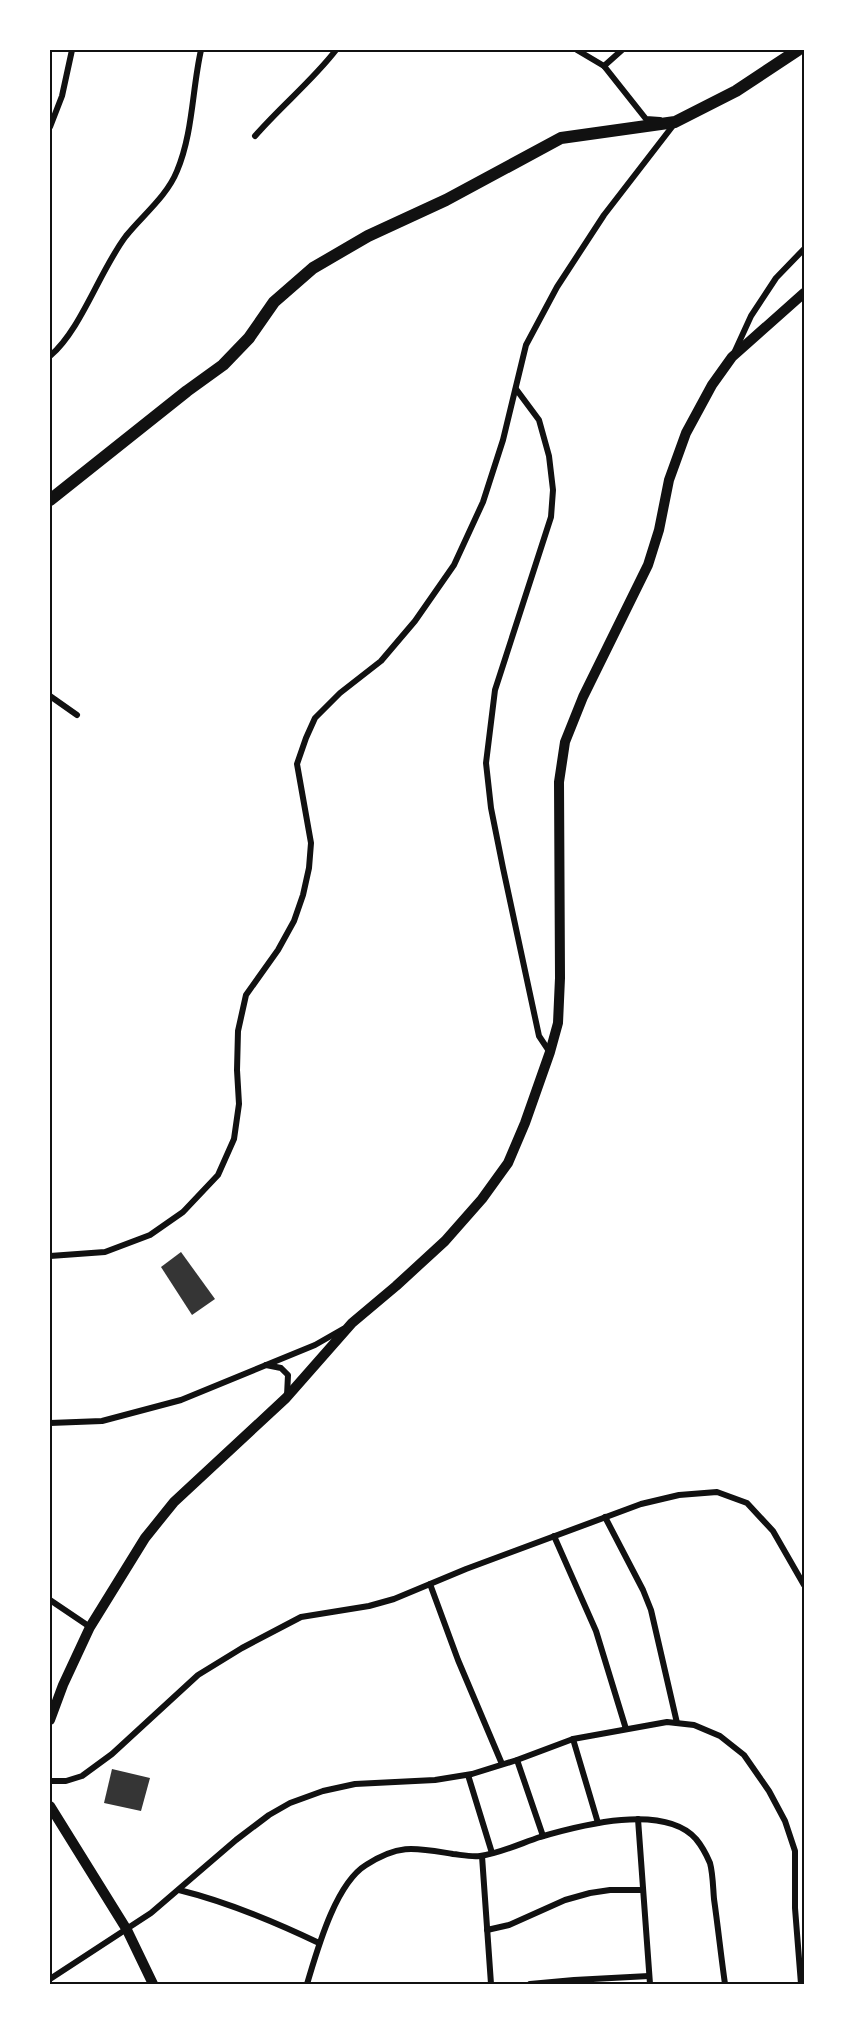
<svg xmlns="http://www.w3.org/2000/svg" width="854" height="2034" font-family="'Asap Condensed',sans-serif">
  <rect width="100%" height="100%" fill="#fff"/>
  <g fill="#353535">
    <path d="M181,1252L215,1299L192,1315L161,1267Z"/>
    <path d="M112,1769L150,1778L141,1811L104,1803Z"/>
  </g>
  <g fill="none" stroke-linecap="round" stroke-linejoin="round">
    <g stroke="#111" stroke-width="6">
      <path d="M577,50L604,66L646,119L660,120"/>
      <path d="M604,66L622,50"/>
      <path d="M50,127L62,96L72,50"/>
      <path d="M255,136C281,106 312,81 336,50"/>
      <path d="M735,351L751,316L776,278L804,249"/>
      <path d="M50,356C81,330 100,270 126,236C143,215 167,196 177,171C193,133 192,90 201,50"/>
      <path d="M516,389L539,420L549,456L553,490L551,517L495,690L486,763L491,808L503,868L539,1036L549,1051"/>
      <path d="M50,696L77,715"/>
      <path d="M50,1256L105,1252L150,1235L183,1212L218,1175L234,1139L239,1104L237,1070L238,1031L246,995L278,950L294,921L303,895L309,868L311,843L297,764L306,738L315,718L340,693L381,661L415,621L454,565L483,502L503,440L526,345L557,287L604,215L675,123"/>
      <path d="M266,1365L281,1368L288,1375L287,1396"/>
      <path d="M50,1423L102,1421L181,1400L315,1345L343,1329"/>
      <path d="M605,1517L643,1590L651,1610L677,1723"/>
      <path d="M554,1536L596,1631L626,1729"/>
      <path d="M430,1584L458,1660L502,1764"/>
      <path d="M50,1600L90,1627"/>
      <path d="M573,1739L598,1823"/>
      <path d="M517,1760L543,1836"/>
      <path d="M468,1775L492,1853"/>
      <path d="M50,1781H66L82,1776L112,1754L198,1675L242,1648L301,1617L369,1606L394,1599L466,1569L641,1504L679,1495L717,1492L747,1503L773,1531L804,1585"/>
      <path d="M638,1819L650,1984"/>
      <path d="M482,1856L491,1984"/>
      <path d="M179,1890C228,1902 273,1921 319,1943"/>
      <path d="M487,1930L509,1925L565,1900L590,1893L610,1890H643"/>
      <path d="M50,1979L151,1913L236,1840L269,1815L290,1803L323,1791L355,1784L435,1780L472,1774L517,1760L573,1739L667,1722L694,1725L720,1736L744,1755L769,1791L785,1821L795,1851V1908L801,1984"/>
      <path d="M307,1984C317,1951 335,1884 366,1865C400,1843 416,1848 453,1854C462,1855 471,1857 480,1856C498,1854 522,1843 540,1837C581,1825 664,1803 696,1839C701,1845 707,1856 710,1863C713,1874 713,1888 714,1899C718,1927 721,1956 725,1984"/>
      <path d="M530,1984L574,1980L649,1976"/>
    </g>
    <g stroke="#111" stroke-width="10">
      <path d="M50,1720L63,1685L90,1627L145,1538L174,1502L286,1398L352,1323L396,1286L445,1241L482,1199L508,1163L525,1123L550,1052L558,1023L560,978L559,782L565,742L583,697L648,565L659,530L669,480L686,433L712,385L732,357L804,293"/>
      <path d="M50,1806L127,1930L153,1984"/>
    </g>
    <path stroke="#111" stroke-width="12" d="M50,500L187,391L223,365L249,338L274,302L313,268L368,236L446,200L561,138L675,122L736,91L798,50"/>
  </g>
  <rect width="854" height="2034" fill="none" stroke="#ffffff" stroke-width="102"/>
  <rect x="51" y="51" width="752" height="1932" fill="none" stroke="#111" stroke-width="2"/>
</svg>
